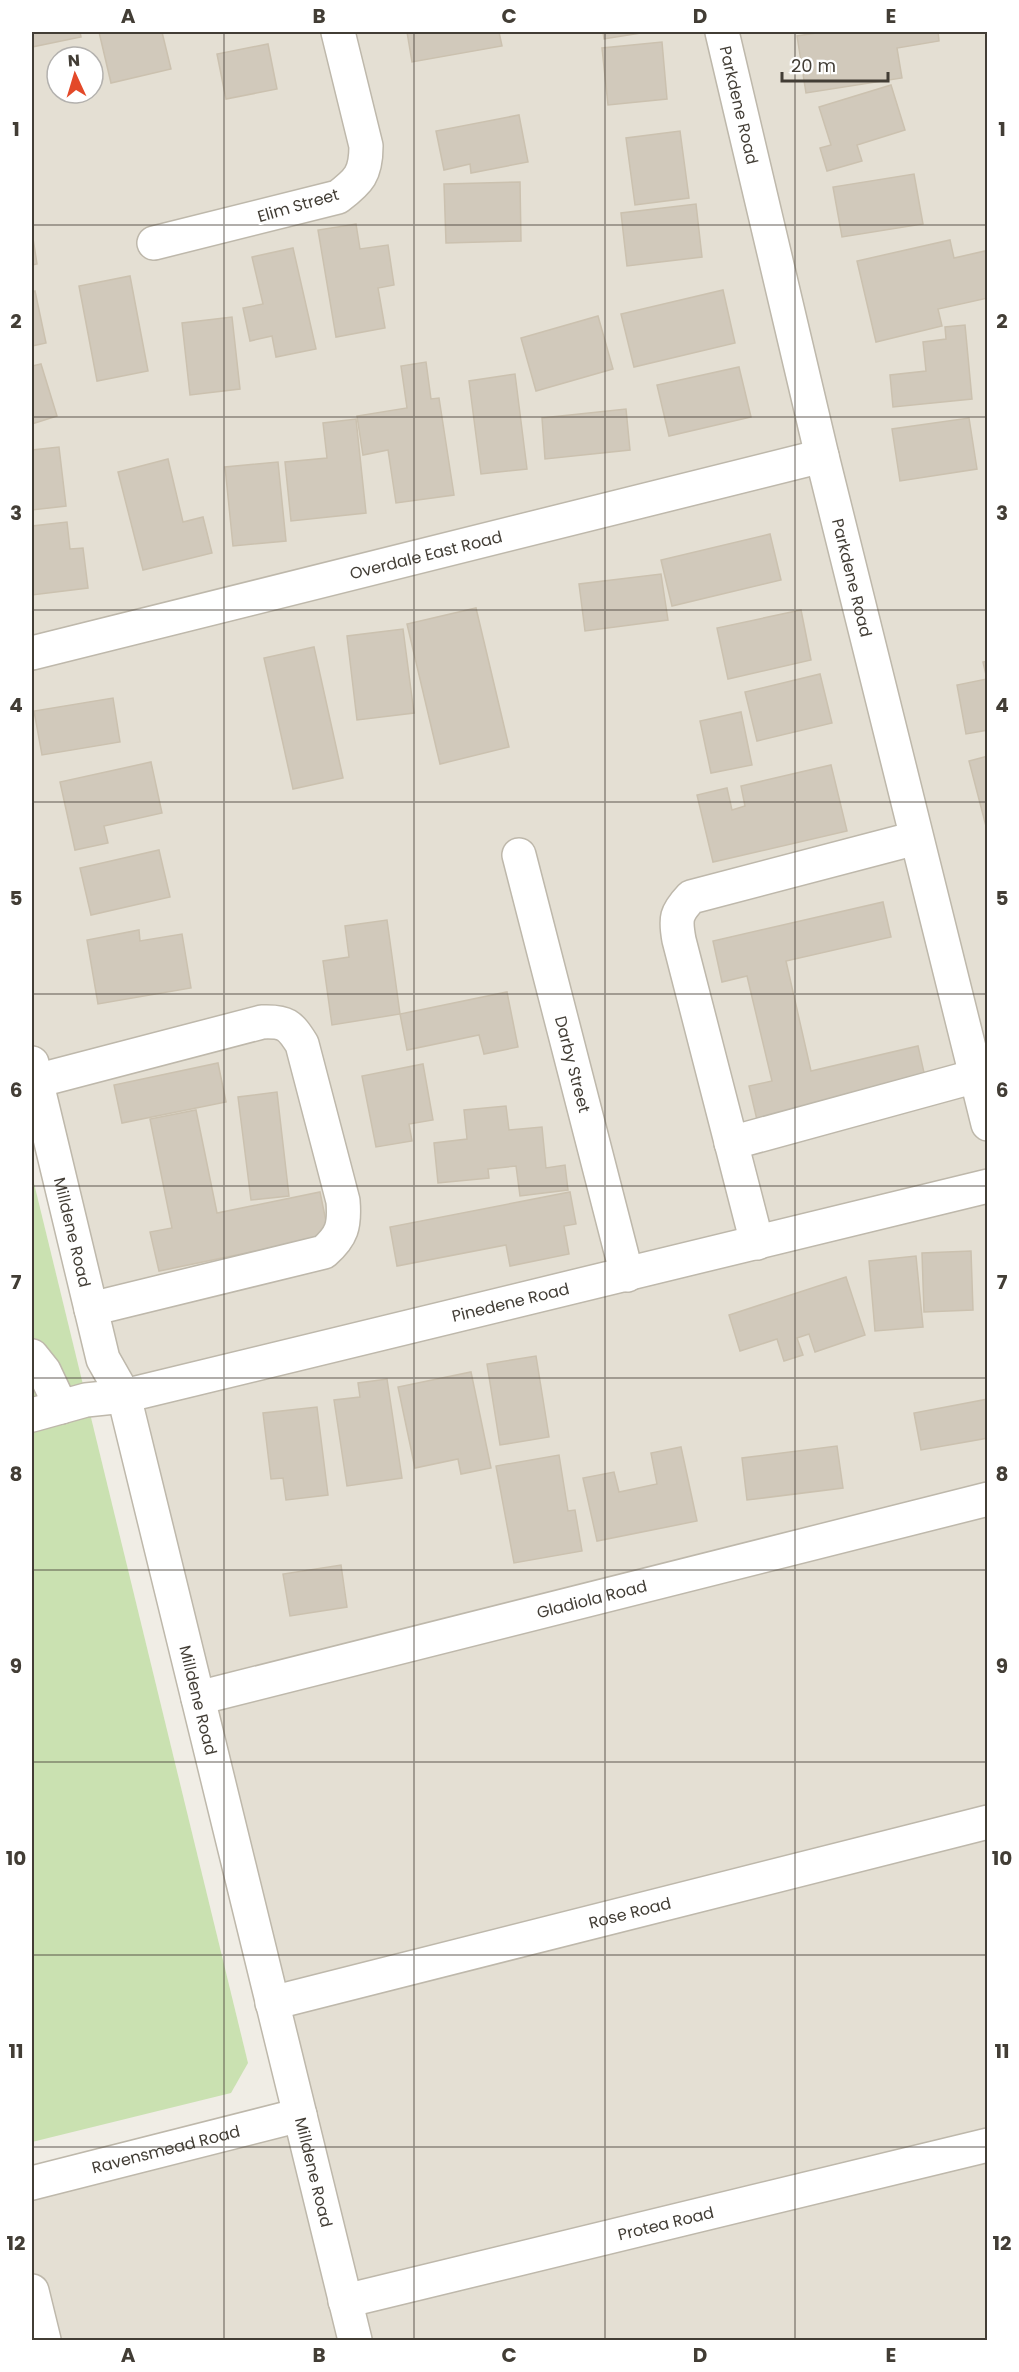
<svg xmlns="http://www.w3.org/2000/svg" width="1019" height="2372" font-family="Poppins,sans-serif">
  <rect width="100%" height="100%" fill="#f0ede5"/>
  <path fill="#e4dfd3" fill-rule="evenodd" d="M32,32H987V2340H32V2185L298,2117L32,1079ZM57,57H93V93H57Z"/>
  <path fill="#cae1b1" d="M32,1175L248,2063L231,2093L32,2142Z"/>
  <g fill="#d1c9bb" stroke="#cbc1af" stroke-width="1.5">
    <path d="M32,32H80L81,37L32,47Z"/>
    <path d="M99,32H162L171,69L111,83Z"/>
    <path d="M407,32H499L502,46L412,62Z"/>
    <path d="M603,32H647L604,39Z"/>
    <path d="M823,32H938L939,41L897,48L902,78L806,93L797,36Z"/>
    <path d="M662,42L667,99L608,105L602,48Z"/>
    <path d="M268,44L277,89L226,99L217,54Z"/>
    <path d="M891,85L905,130L857,145L862,161L827,171L820,148L831,145L819,107Z"/>
    <path d="M519,115L528,162L471,173L470,164L444,170L436,131Z"/>
    <path d="M680,131L689,198L635,205L626,138Z"/>
    <path d="M914,174L923,224L842,237L833,187Z"/>
    <path d="M520,182L521,241L446,243L444,184Z"/>
    <path d="M696,204L702,257L627,266L621,213Z"/>
    <path d="M356,224L360,249L388,245L394,285L378,288L385,328L336,337L318,230Z"/>
    <path d="M32,232L37,264L32,265Z"/>
    <path d="M950,240L954,258L985,251L988,261V298L938,309L942,326L876,342L857,261Z"/>
    <path d="M293,248L316,349L276,357L272,336L250,341L243,308L263,304L252,257Z"/>
    <path d="M130,276L148,371L97,381L79,286Z"/>
    <path d="M723,290L735,343L634,367L621,314Z"/>
    <path d="M35,291L46,343L32,346V292Z"/>
    <path d="M598,316L613,369L536,391L521,338Z"/>
    <path d="M232,317L240,389L190,395L182,323Z"/>
    <path d="M965,325L972,399L893,407L890,375L926,371L923,342L946,339L945,327Z"/>
    <path d="M426,362L431,399L439,398L454,495L396,503L388,450L363,455L357,416L407,408L401,366Z"/>
    <path d="M41,364L57,416L32,424V366Z"/>
    <path d="M739,367L751,417L669,436L657,385Z"/>
    <path d="M515,374L527,469L481,474L469,381Z"/>
    <path d="M626,409L630,450L545,459L542,418Z"/>
    <path d="M969,418L977,469L900,481L892,429Z"/>
    <path d="M356,419L366,513L291,521L285,462L327,458L323,423Z"/>
    <path d="M59,447L66,506L32,510V450Z"/>
    <path d="M168,459L183,522L203,517L212,553L143,570L118,472Z"/>
    <path d="M278,462L286,541L233,546L225,467Z"/>
    <path d="M67,522L70,549L83,548L88,588L32,595V526Z"/>
    <path d="M770,534L781,580L672,606L661,560Z"/>
    <path d="M661,574L668,620L585,631L579,584Z"/>
    <path d="M476,608L509,747L440,764L407,624Z"/>
    <path d="M801,610L811,660L728,679L717,628Z"/>
    <path d="M403,629L414,713L357,720L347,636Z"/>
    <path d="M314,647L343,778L293,789L264,658Z"/>
    <path d="M988,661V730L966,734L957,685L987,679L983,662Z"/>
    <path d="M820,674L832,723L757,741L745,692Z"/>
    <path d="M113,698L120,742L42,755L34,711Z"/>
    <path d="M741,712L752,765L711,773L700,721Z"/>
    <path d="M988,756V830H987L969,761Z"/>
    <path d="M151,762L162,813L104,826L108,843L75,850L60,782Z"/>
    <path d="M831,765L847,831L713,862L697,795L727,788L732,810L745,806L741,786Z"/>
    <path d="M159,850L170,897L91,915L80,868Z"/>
    <path d="M883,902L891,937L786,961L811,1071L918,1046L927,1086L758,1124L749,1086L772,1081L747,976L722,982L713,941Z"/>
    <path d="M387,920L400,1014L332,1025L323,961L349,957L345,926Z"/>
    <path d="M139,930L140,941L182,934L191,988L98,1004L87,940Z"/>
    <path d="M507,992L518,1047L484,1054L479,1035L407,1050L400,1014Z"/>
    <path d="M218,1063L226,1102L122,1123L114,1085Z"/>
    <path d="M423,1064L433,1120L409,1124L412,1141L376,1147L362,1076Z"/>
    <path d="M277,1092L289,1196L251,1200L238,1097Z"/>
    <path d="M506,1106L509,1130L542,1127L546,1168L565,1165L568,1190L520,1196L516,1166L488,1169L489,1178L438,1183L434,1143L467,1139L464,1110Z"/>
    <path d="M196,1110L217,1213L320,1192L329,1236L159,1271L150,1232L172,1228L150,1119Z"/>
    <path d="M570,1192L576,1224L564,1226L569,1254L510,1266L506,1245L397,1266L390,1227Z"/>
    <path d="M971,1251L973,1310L924,1312L922,1253Z"/>
    <path d="M916,1256L923,1327L875,1331L869,1261Z"/>
    <path d="M846,1277L865,1335L815,1352L809,1334L797,1338L803,1355L784,1361L777,1339L740,1351L729,1315Z"/>
    <path d="M536,1356L549,1437L500,1445L487,1364Z"/>
    <path d="M471,1372L491,1468L461,1474L458,1459L415,1468L398,1387Z"/>
    <path d="M387,1379L402,1478L347,1486L334,1400L360,1397L358,1383Z"/>
    <path d="M988,1399V1438L921,1450L914,1413Z"/>
    <path d="M317,1407L328,1495L286,1500L283,1478L271,1479L263,1413Z"/>
    <path d="M837,1446L843,1488L747,1500L742,1458Z"/>
    <path d="M681,1447L697,1521L597,1541L583,1478L614,1472L619,1492L657,1484L651,1453Z"/>
    <path d="M559,1455L568,1511L575,1510L582,1551L514,1563L496,1466Z"/>
    <path d="M341,1565L347,1607L290,1616L283,1574Z"/>
  </g>
  <g fill="none" stroke-linecap="round" stroke-linejoin="round">
    <g stroke="#beb8ab" stroke-width="36">
      <g id="minor">
        <path id="s1" d="M722,32L822,456L988,1124"/>
        <path d="M154,243L338,197C359,181 366,174 366,146L338,32"/>
        <path id="s2" d="M32,653L822,456"/>
        <path id="s3" d="M519,855L627,1275"/>
        <path id="s4" d="M32,1063L103,1359L124,1396L355,2340"/>
        <path d="M36,1081L262,1022C286,1021 290,1025 302,1044L343,1201C345,1226 342,1236 324,1252L91,1309"/>
        <path d="M731,1143L976,1076"/>
        <path d="M757,1243L679,940C675,918 676,913 691,897L916,838"/>
        <path d="M32,1356L44,1371L61,1407"/>
        <path id="s5" d="M32,1415L86,1400L124,1396L988,1186"/>
        <path id="s6" d="M198,1698L988,1499"/>
        <path id="s7" d="M272,2003L988,1822"/>
        <path id="s8" d="M32,2183L300,2115"/>
        <path d="M32,2291L44,2340"/>
        <path id="s9" d="M345,2301L988,2145"/>
      </g>
    </g>
    <use href="#minor" stroke="#fff" stroke-width="33"/>
  </g>
  <path fill="none" stroke="#423d35" stroke-width="1.5" stroke-opacity="0.55" d="M224,32V2340M414,32V2340M605,32V2340M795,32V2340M32,225H988M32,417H988M32,610H988M32,802H988M32,994H988M32,1186H988M32,1378H988M32,1570H988M32,1762H988M32,1955H988M32,2147H988"/>
  <g text-anchor="middle" stroke-width="6" stroke-linejoin="round" paint-order="stroke">
    <g font-size="16" fill="#423d35" stroke="#fff">
      <text dy="6" stroke="none"><textPath href="#s1" startOffset="75">Parkdene Road</textPath></text>
      <text transform="translate(298 205) rotate(-16)" y="6">Elim Street</text>
      <text dy="6" stroke="none"><textPath href="#s2" startOffset="406">Overdale East Road</textPath></text>
      <text dy="6" stroke="none"><textPath href="#s1" startOffset="561">Parkdene Road</textPath></text>
      <text dy="6" stroke="none"><textPath href="#s3" startOffset="216">Darby Street</textPath></text>
      <text dy="6" stroke="none"><textPath href="#s4" startOffset="174">Milldene Road</textPath></text>
      <text dy="6" stroke="none"><textPath href="#s5" startOffset="492">Pinedene Road</textPath></text>
      <text dy="6" stroke="none"><textPath href="#s6" startOffset="406">Gladiola Road</textPath></text>
      <text dy="6" stroke="none"><textPath href="#s4" startOffset="660">Milldene Road</textPath></text>
      <text dy="6" stroke="none"><textPath href="#s7" startOffset="369">Rose Road</textPath></text>
      <text dy="6" stroke="none"><textPath href="#s8" startOffset="138">Ravensmead Road</textPath></text>
      <text dy="6" stroke="none"><textPath href="#s4" startOffset="1146">Milldene Road</textPath></text>
      <text dy="6" stroke="none"><textPath href="#s9" startOffset="330">Protea Road</textPath></text>
    </g>
  </g>
  <rect width="1019" height="2372" fill="none" stroke="#ffffff" stroke-width="66"/>
  <g transform="translate(75 75) rotate(356)"><circle r="28" fill="#ffffff" stroke="#b3b1ae" stroke-width="1.5"/>
  <path d="M0-4.5L10 22L0 15L-10 22Z" fill="#e34929"/>
  <text y="-9" font-size="16" font-weight="bold" text-anchor="middle" fill="#423d35">N</text>
  </g>
  <path d="M782 72v9h106v-9" fill="none" stroke="#423d35" stroke-width="3"/>
  <text x="791" y="72" font-size="18" fill="#423d35" stroke="#ffffff" stroke-width="4.5" paint-order="stroke">20 m</text>
  <rect x="33" y="33" width="953" height="2306" fill="none" stroke="#423d35" stroke-width="2"/>
  <g font-size="20" text-anchor="middle" font-weight="bold" fill="#423d35">
    <text x="128" y="23">A</text>
    <text x="319" y="23">B</text>
    <text x="509" y="23">C</text>
    <text x="700" y="23">D</text>
    <text x="891" y="23">E</text>
    <text x="16" y="136">1</text>
    <text x="1002" y="136">1</text>
    <text x="16" y="328">2</text>
    <text x="1002" y="328">2</text>
    <text x="16" y="520">3</text>
    <text x="1002" y="520">3</text>
    <text x="16" y="712">4</text>
    <text x="1002" y="712">4</text>
    <text x="16" y="905">5</text>
    <text x="1002" y="905">5</text>
    <text x="16" y="1097">6</text>
    <text x="1002" y="1097">6</text>
    <text x="16" y="1289">7</text>
    <text x="1002" y="1289">7</text>
    <text x="16" y="1481">8</text>
    <text x="1002" y="1481">8</text>
    <text x="16" y="1673">9</text>
    <text x="1002" y="1673">9</text>
    <text x="16" y="1865">10</text>
    <text x="1002" y="1865">10</text>
    <text x="16" y="2058">11</text>
    <text x="1002" y="2058">11</text>
    <text x="16" y="2250">12</text>
    <text x="1002" y="2250">12</text>
    <text x="128" y="2362">A</text>
    <text x="319" y="2362">B</text>
    <text x="509" y="2362">C</text>
    <text x="700" y="2362">D</text>
    <text x="891" y="2362">E</text>
  </g>
</svg>
